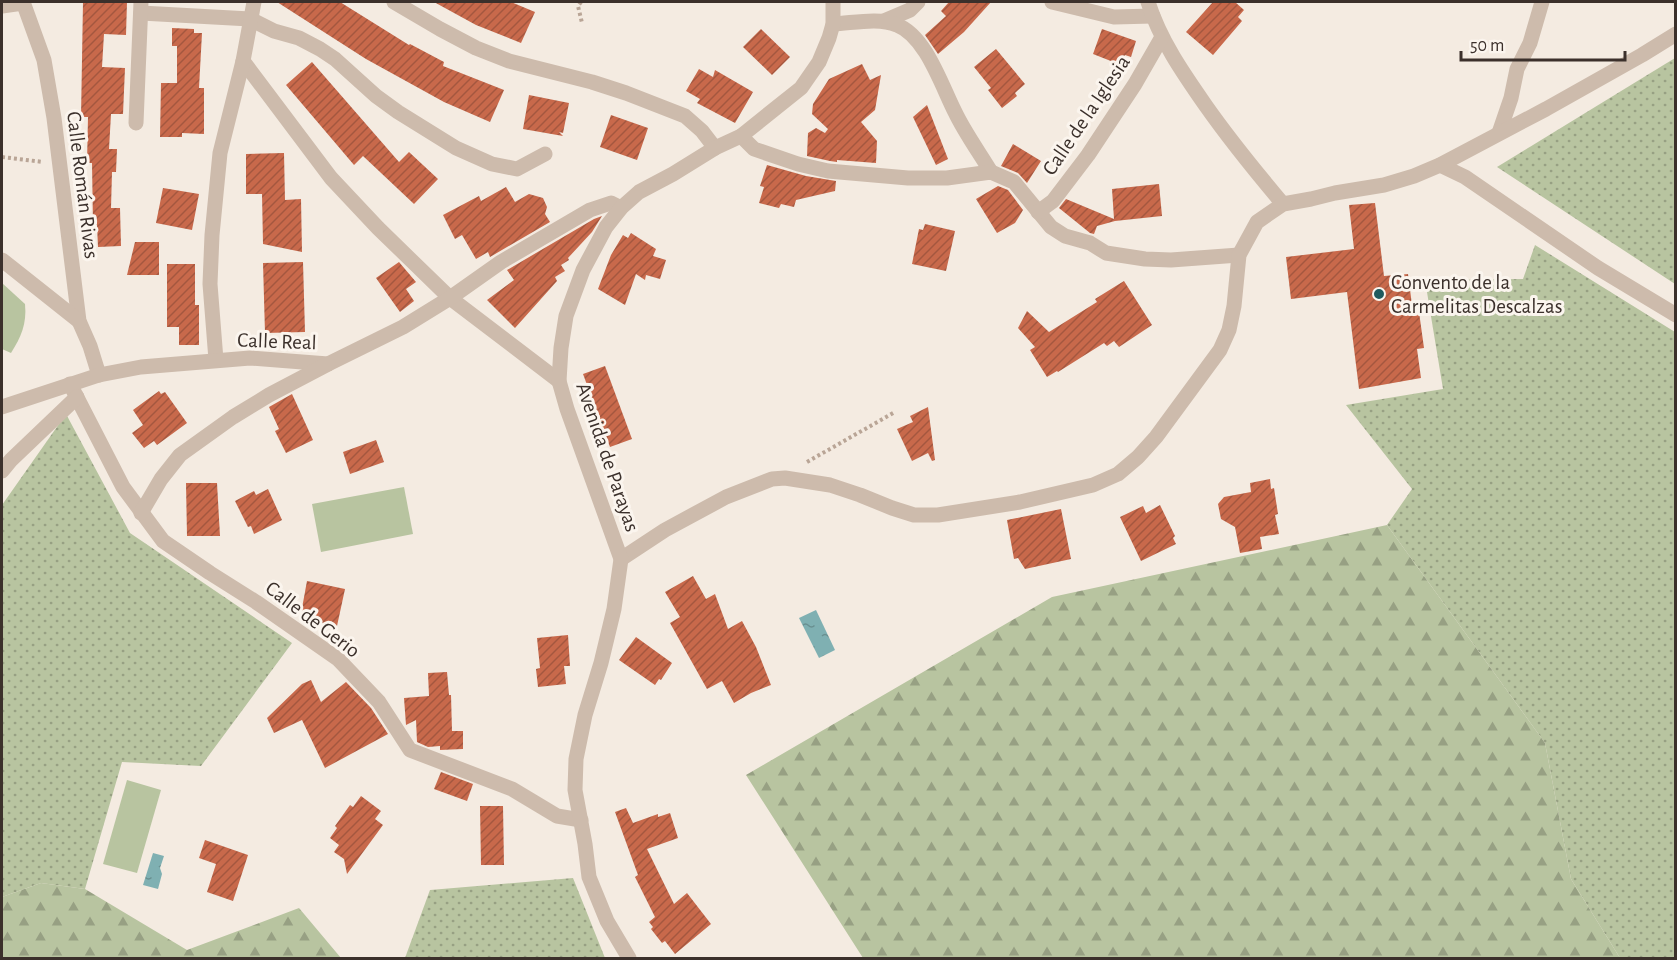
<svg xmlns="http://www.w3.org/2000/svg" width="1677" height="960" font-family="'Alegreya Sans',sans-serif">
  <defs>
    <pattern id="grass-dots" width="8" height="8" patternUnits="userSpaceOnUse" patternTransform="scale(1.5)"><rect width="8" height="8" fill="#b8c4a0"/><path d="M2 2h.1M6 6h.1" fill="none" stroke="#97a083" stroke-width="1.8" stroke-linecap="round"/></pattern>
    <pattern id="forest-firs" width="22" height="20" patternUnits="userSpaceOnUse" patternTransform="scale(1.5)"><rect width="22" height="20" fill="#b8c4a0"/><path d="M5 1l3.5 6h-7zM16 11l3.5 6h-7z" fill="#97a083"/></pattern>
    <pattern id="water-ripples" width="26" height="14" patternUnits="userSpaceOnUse" patternTransform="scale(1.5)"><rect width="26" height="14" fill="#7fb0b2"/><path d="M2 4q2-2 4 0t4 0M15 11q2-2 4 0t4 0" fill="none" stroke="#699091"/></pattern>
    <pattern id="building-hatch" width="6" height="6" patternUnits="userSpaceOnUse" patternTransform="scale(1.5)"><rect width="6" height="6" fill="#c8694b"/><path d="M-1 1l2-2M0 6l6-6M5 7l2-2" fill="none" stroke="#a4573f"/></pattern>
  </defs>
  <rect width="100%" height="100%" fill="#f4ebe1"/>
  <g fill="url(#grass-dots)">
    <path d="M1675,58V284L1497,167Z"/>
    <path d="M1535,245L1675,332V958H1620L1571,879L1545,743L1387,525L1412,489L1346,405L1443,389L1425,280L1523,279Z"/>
    <path d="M66,414L130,533L292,643L201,766L122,762L85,889L41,883L2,897V505Z"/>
    <path d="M573,878L605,958H405L430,890Z"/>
  </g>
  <g fill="url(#forest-firs)">
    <path d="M1387,525L1545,743L1571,879L1620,958H863L746,775L1052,597Z"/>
    <path d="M41,883L85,889L187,950L299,908L341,958H2V897Z"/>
  </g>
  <g fill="#b8c4a0">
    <path d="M2,283L25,304C27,324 21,337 11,353L2,349Z"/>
    <path d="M404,487L413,534L321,552L312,504Z"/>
    <path d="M127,780L161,790L137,873L103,864Z"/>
  </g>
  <g fill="url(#water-ripples)">
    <path d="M816,610L835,650L819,658L799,618Z"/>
    <path d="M153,853L164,856L160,868L162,874L158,889L143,885Z"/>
  </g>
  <g fill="url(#building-hatch)">
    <path d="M83,2H127L126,35L104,34L102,67L125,68L123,114H111L109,149H117L116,172H112L111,208H120L121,246L98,247L97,225H93L92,163H87L88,117H81Z"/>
    <path d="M277,2H340L409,45L410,44L444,62L443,66L504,90L490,122L444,102L366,59Z"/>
    <path d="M434,2H511L535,12L521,43L476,25Z"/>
    <path d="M949,2H991L964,32L938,54L925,35L946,16L941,11Z"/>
    <path d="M1213,2H1235L1244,10L1238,17L1242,21L1213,55L1186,32Z"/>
    <path d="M172,28L194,29V33H202L199,88H204V134L182,133V137H160L161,83H177V46H172Z"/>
    <path d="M761,29L790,57L772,75L743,47Z"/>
    <path d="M1102,29L1136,41L1131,57L1125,55L1121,65L1093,54Z"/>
    <path d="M996,49L1025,84L1015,93L1017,96L1002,108L988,90L991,88L974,67Z"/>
    <path d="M312,62L399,162L409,152L438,179L414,204L363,156L354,165L286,85Z"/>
    <path d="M862,64L870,80L881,75L875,110L861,122L877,141L876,163L837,160V162L830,161L807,156L808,133L816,128L825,133L828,129L812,114L813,104L829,79Z"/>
    <path d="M699,69L713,77L715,70L753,92L735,123L697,103L700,99L686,91Z"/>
    <path d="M529,95L569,103L563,133L559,132L563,136L523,129Z"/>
    <path d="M927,105L948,159L936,165L913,117Z"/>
    <path d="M611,115L648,128L637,160L600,147Z"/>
    <path d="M1013,144L1041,161L1027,183L1018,173L1001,166Z"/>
    <path d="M284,153L285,200L301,199L302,252L263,244L262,194H246V154Z"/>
    <path d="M767,165L806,176L836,181L835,191L796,200L794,207L781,204L779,208L759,203L764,187L760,186Z"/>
    <path d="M1159,184L1162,216L1115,221L1097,226L1094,234L1090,233L1059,208L1066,199L1114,219L1112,189Z"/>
    <path d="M998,186L1008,190L1023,210L1015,223L997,233L976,199Z"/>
    <path d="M506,187L515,202L529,194L543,198L547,207L545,214L550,222L490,257L488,252L476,259L462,235L455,239L443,215L479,196L481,201Z"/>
    <path d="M163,188L199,194L192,230L156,223Z"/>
    <path d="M1375,203L1384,276L1408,274L1413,313L1419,312L1424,348L1417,349L1421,378L1359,389L1347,292L1291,299L1286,257L1354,249L1349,205Z"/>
    <path d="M602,216L592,232L568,258L569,260L561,265L565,271L555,277L557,281L515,328L487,300L514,280L507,270L594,219Z"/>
    <path d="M925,224L955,231L946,271L912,264L919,229L923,230Z"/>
    <path d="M631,233L656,249L653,256L666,260L660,279L646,275L645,280L636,274L625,305L598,289L611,255L623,235L628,238Z"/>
    <path d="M135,242H159V275H127Z"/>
    <path d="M303,262L305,332L265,333L263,263Z"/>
    <path d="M399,262L416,282L406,289L414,301L400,312L376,278Z"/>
    <path d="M167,264H195V305H199V345H179V327H167Z"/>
    <path d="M1124,281L1152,325L1119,347L1114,341L1107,346L1104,343L1058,372L1057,371L1047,377L1030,350L1035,347L1018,328L1027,311L1049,332L1097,302L1095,299Z"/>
    <path d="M605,366L632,439L610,447L583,374Z"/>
    <path d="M159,391L161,394L165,392L187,423L157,445L154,441L144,448L132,433L143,425L133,410Z"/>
    <path d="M292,394L313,440L286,453L275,431L279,429L269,407Z"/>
    <path d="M928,407L935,460L932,461L928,453L912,461L897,429L913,422L910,416Z"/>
    <path d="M376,440L384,462L350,474L343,452Z"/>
    <path d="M1270,479L1271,489L1274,488L1278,514L1275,515L1279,534L1260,537L1262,549L1240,553L1235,527L1221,519L1218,504L1224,497L1251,492L1250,483Z"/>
    <path d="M186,483H217L220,536H187Z"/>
    <path d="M268,489L282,520L254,534L251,526L248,527L235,501L254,491L256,495Z"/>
    <path d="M1160,505L1175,536L1173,538L1176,544L1141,561L1120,517L1143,506L1146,513Z"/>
    <path d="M1061,509L1071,559L1025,569L1018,558L1014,559L1007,520Z"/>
    <path d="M693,576L706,599L715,594L728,629L742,621L756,647L771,685L751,693L734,703L722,681L707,689L670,623L680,617L665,592Z"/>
    <path d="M307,581L345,589L337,626L300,619Z"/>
    <path d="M568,635L570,666H564L566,684L538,687L536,669L540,668L537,638Z"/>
    <path d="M636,637L672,663L661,680L659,679L655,685L619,660Z"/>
    <path d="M447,672L449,695H451L452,731H463V749L440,750V746L428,747L417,742L416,720L406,725L404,698L429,696L428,673Z"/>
    <path d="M311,680L321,702L346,682L371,708L388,734L325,768L302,720L274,733L267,718L302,684Z"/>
    <path d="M441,772L473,784L467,801L434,789Z"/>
    <path d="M361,796L381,811L375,819L383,825L347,874L344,859L334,852L339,845L330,838L337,828L335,826L350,805L353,807Z"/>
    <path d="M480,806H503L504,865H481Z"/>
    <path d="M626,808L633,823L658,814V817L670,813L678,838L647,849L674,904L687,893L711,924L675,954L665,941L662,943L651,929L653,927L649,922L655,917L635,877L638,875L615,812Z"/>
    <path d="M205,840L248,855L233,901L207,892L216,864L199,858Z"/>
  </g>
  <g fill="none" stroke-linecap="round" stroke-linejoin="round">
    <g stroke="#b9a596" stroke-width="4" stroke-dasharray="3 3" stroke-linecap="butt">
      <path d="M581,2L578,6L582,23"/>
      <path d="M2,157L43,162"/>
      <path d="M807,462L895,412"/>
    </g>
    <g stroke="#cdbbac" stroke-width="15">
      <path d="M23,2L44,60L54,118L79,321L90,346L99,375"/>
      <path d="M394,2L440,29L476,48L509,61L592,82L626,93L685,116L702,131L715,148"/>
      <path d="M1052,2L1114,17L1153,16"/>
      <path d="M1148,2C1160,40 1183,73 1206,106C1230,140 1256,172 1283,204"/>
      <path d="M2,6L23,3"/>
      <path d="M141,13L250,19L274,31L299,38L320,49L335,59L376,96L398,112L456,148L492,164L517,169L545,154"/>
      <path d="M884,21L910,10L918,2"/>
      <path d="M833,24C854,23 878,17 897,25C926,36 942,87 955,112C965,133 979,152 991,172"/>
      <path d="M243,61L331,178L378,228L450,298L559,381"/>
      <path d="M136,123L141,2"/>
      <path d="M1499,133L1511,98L1517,69L1530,43L1542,2"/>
      <path d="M741,136L754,149L798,164L828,171L908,178H947L991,172L1014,182L1051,227L1065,236L1090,243L1106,253L1145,259L1171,260L1239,255"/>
      <path d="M1440,165L1465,177L1598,268L1676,315"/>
      <path d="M1038,212L1053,201L1088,155L1135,84L1162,37"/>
      <path d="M2,260L79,321"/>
      <path d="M216,360L210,284L212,235L220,153L243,61L254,2"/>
      <path d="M70,384L123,487L163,541L210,573L256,602L338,659L379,702L410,750L512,789L557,816L581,820"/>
      <path d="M2,407L99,375L141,367L250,358L328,364L403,327L450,298L501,262L590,210L611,203L621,208"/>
      <path d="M2,471L11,460L77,397"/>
      <path d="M141,513L161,479L180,455L233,417L269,395L328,364"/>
      <path d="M621,559L665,530L726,497L772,479L785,478L830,485L860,495L892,508L914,515H938L1020,502L1093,485L1118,474L1138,457L1156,437L1220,350L1229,330L1234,306L1239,255L1257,222L1283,204L1311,199L1335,193L1384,185L1414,176L1440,165L1546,109L1642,55L1676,34"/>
      <path d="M629,958L607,921L589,877L585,844L575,790L576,759L585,715L601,663L614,609L621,559L567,409L559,381L561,348L566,316L583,270L606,227L621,208L639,192L673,174L715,148L741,136L801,88L819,62L829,38L833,24V2"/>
    </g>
  </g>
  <circle fill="#1f5a5e" stroke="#fbf5ee" stroke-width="2" cx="1379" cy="294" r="6"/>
  <g text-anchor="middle" stroke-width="6" stroke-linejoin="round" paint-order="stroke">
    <g font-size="21" fill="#3b302b" stroke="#fbf5ee">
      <text transform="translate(1086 115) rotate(-56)" y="7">Calle de la Iglesia</text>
      <text transform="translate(83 185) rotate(83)" y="7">Calle Román Rivas</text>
      <text transform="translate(277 341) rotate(2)" y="7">Calle Real</text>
      <text transform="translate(608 457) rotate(71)" y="7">Avenida de Parayas</text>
      <text transform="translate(313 619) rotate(37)" y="7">Calle de Gerio</text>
    </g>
    <g font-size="21" fill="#3b302b" stroke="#fbf5ee" text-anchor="start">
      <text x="1391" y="289">Convento de la<tspan x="1391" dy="24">Carmelitas Descalzas</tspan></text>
    </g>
  </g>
  <rect width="1677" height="960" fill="none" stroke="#3b302b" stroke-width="6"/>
  <path d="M1461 51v9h164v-9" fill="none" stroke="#3b302b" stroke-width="3"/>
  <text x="1470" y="51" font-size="18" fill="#3b302b" stroke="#fbf5ee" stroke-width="4.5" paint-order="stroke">50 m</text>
</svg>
